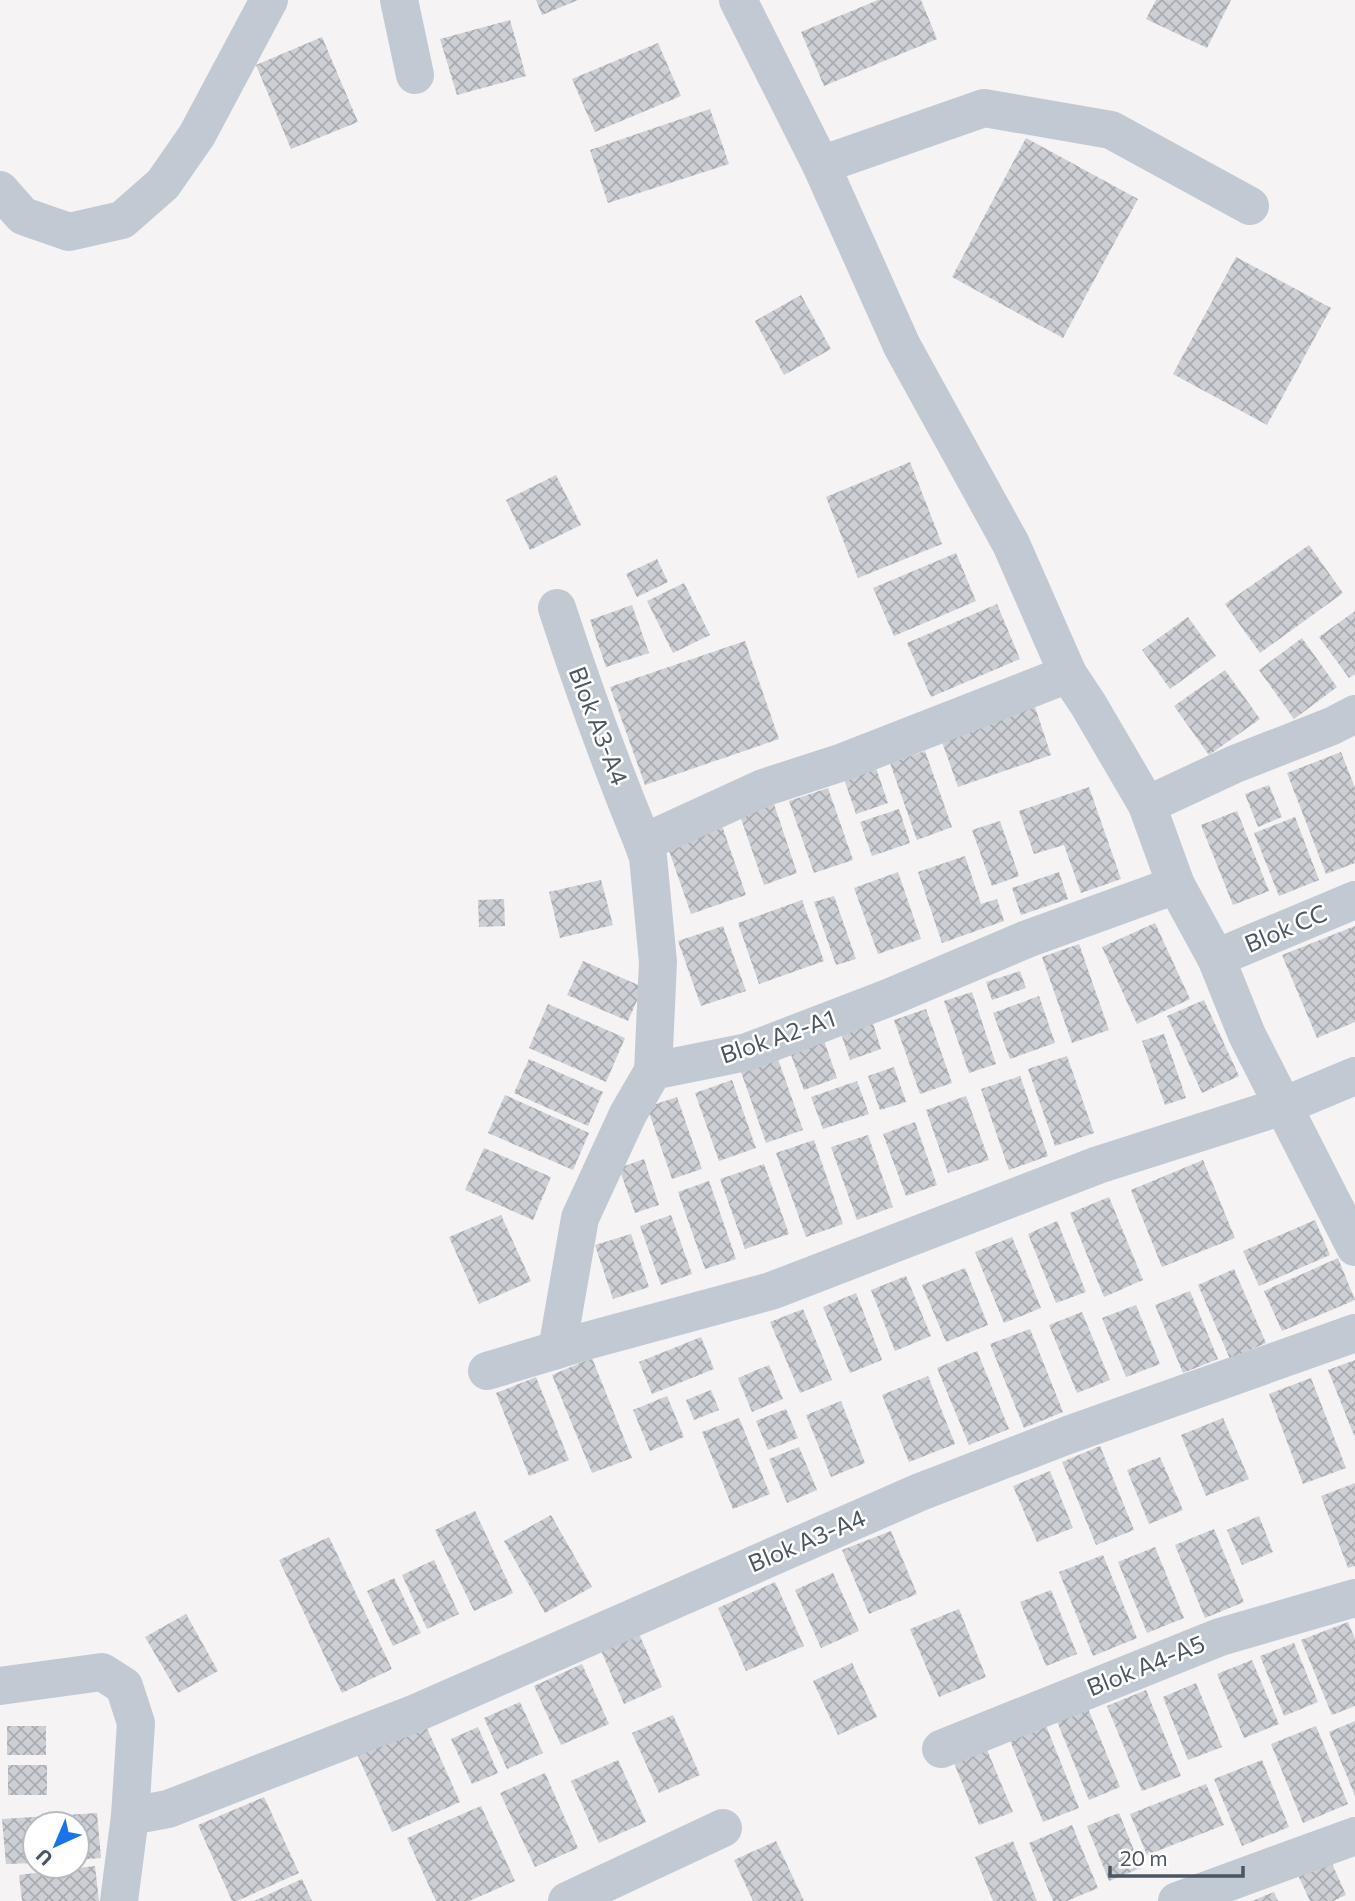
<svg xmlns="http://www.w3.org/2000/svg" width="1355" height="1901" font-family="Commissioner,sans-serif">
  <defs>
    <pattern id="building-cross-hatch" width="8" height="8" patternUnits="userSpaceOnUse" patternTransform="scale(1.75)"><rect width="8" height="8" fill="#cdcfd5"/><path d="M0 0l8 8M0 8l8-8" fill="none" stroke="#a8abb0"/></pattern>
  </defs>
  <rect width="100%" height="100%" fill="#f5f3f3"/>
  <g fill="url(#building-cross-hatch)">
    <path d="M536,0H578L542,15Z"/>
    <path d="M878,0H921L937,39L824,86L801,32Z"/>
    <path d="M1156,0H1231L1207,48L1146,19Z"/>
    <path d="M510,20L526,76L457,95L440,39Z"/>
    <path d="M322,37L358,122L291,149L256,65Z"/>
    <path d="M658,43L681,96L595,132L572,79Z"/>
    <path d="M710,109L729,164L608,203L590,150Z"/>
    <path d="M1026,138L1138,199L1063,338L952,277Z"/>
    <path d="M1236,257L1331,308L1267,425L1173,374Z"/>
    <path d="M801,295L831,349L784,375L755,321Z"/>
    <path d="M910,462L942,544L858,578L826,497Z"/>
    <path d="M556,475L581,525L530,550L506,500Z"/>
    <path d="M1309,545L1343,593L1260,653L1225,604Z"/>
    <path d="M956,553L976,601L894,636L873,588Z"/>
    <path d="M657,559L668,582L637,597L626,574Z"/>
    <path d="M684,583L710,635L673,653L647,601Z"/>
    <path d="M997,604L1020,659L931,697L907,643Z"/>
    <path d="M632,605L649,653L606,667L590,620Z"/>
    <path d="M1355,611V674L1349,678L1319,637Z"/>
    <path d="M1188,617L1216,656L1170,689L1142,650Z"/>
    <path d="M1302,638L1337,687L1294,719L1259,670Z"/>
    <path d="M745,641L779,739L645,785L610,687Z"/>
    <path d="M1225,670L1260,719L1209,755L1174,706Z"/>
    <path d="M1035,707L1051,755L958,787L941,739Z"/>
    <path d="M925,751L952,827L917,840L890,763Z"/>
    <path d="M1341,752L1355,788V863L1326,874L1287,773Z"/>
    <path d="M876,768L888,803L856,814L844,779Z"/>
    <path d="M1269,785L1282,817L1258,827L1245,794Z"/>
    <path d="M1089,787L1121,879L1081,893L1064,845L1034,854L1019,811Z"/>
    <path d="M828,788L853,860L814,873L789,801Z"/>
    <path d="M773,801L797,873L764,885L739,813Z"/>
    <path d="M899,809L910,843L872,856L860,822Z"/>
    <path d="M1237,811L1269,891L1233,905L1201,825Z"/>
    <path d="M1295,817L1319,880L1279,896L1254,833Z"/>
    <path d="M720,820L746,895L691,914L665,839Z"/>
    <path d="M1000,821L1019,876L992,886L972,830Z"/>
    <path d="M965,856L981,904L997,899L1004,921L942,943L918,872Z"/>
    <path d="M898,872L921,939L878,954L854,888Z"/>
    <path d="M1059,872L1068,899L1021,915L1012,888Z"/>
    <path d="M601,880L613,925L560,938L549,892Z"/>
    <path d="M834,896L856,959L836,965L814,902Z"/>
    <path d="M504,899L505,926L479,927L478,900Z"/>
    <path d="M802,900L824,961L759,984L738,923Z"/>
    <path d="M1155,923L1190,999L1137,1024L1102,947Z"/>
    <path d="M723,926L746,991L701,1006L678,941Z"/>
    <path d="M1355,926V1022L1317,1038L1282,955Z"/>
    <path d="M1079,944L1109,1030L1072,1043L1042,957Z"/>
    <path d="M583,961L643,987L628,1021L567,995Z"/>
    <path d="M1020,971L1026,988L992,1000L986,982Z"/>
    <path d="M972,992L996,1064L969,1073L944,1001Z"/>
    <path d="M1039,996L1055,1043L1010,1059L993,1013Z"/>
    <path d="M1204,1000L1239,1076L1202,1093L1167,1016Z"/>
    <path d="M548,1004L625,1038L606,1082L529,1048Z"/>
    <path d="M926,1009L952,1083L920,1094L894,1020Z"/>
    <path d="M871,1017L881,1049L850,1060L839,1028Z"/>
    <path d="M821,1032L837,1078L804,1090L787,1044Z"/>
    <path d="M1164,1034L1186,1098L1165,1105L1142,1041Z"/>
    <path d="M777,1056L803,1130L766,1143L740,1069Z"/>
    <path d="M1067,1056L1094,1133L1055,1146L1028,1069Z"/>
    <path d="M529,1059L603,1092L588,1126L514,1093Z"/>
    <path d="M894,1067L906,1102L880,1110L868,1076Z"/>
    <path d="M1020,1076L1048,1156L1009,1170L981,1089Z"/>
    <path d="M732,1080L756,1148L719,1161L695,1093Z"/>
    <path d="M857,1081L869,1114L823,1129L811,1097Z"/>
    <path d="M505,1095L589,1133L573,1170L488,1133Z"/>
    <path d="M966,1096L989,1160L948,1173L926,1110Z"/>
    <path d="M677,1097L702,1169L672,1179L647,1107Z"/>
    <path d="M915,1122L937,1185L906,1196L883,1134Z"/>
    <path d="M868,1135L893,1207L857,1220L831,1147Z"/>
    <path d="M814,1140L843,1224L806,1237L776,1153Z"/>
    <path d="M484,1148L551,1177L533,1220L465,1190Z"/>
    <path d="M644,1159L659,1205L635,1213L619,1168Z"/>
    <path d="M1203,1160L1235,1238L1162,1267L1131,1190Z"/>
    <path d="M764,1164L789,1234L745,1249L720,1179Z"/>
    <path d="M709,1181L736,1259L705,1269L678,1192Z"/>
    <path d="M1109,1197L1143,1280L1104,1297L1070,1213Z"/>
    <path d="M501,1215L531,1281L479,1304L449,1237Z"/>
    <path d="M671,1215L692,1274L661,1285L640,1226Z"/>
    <path d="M1315,1220L1330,1255L1259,1286L1243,1251Z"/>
    <path d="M1057,1221L1086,1292L1056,1303L1028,1234Z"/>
    <path d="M631,1234L649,1287L613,1299L595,1245Z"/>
    <path d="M1012,1237L1041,1308L1004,1323L975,1252Z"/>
    <path d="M1338,1258L1355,1300L1282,1331L1264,1291Z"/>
    <path d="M965,1268L988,1325L946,1342L922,1285Z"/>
    <path d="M1234,1269L1266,1343L1230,1359L1198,1285Z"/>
    <path d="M906,1276L931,1336L895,1351L871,1290Z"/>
    <path d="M1190,1291L1218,1359L1183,1373L1155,1305Z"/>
    <path d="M856,1293L882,1360L850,1373L823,1307Z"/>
    <path d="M1136,1305L1160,1364L1126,1377L1102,1318Z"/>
    <path d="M803,1309L832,1380L800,1393L770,1322Z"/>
    <path d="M1082,1312L1110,1380L1077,1393L1049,1325Z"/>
    <path d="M1030,1329L1063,1412L1024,1428L990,1344Z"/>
    <path d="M701,1337L714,1369L652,1394L639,1362Z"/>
    <path d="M977,1351L1009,1429L969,1445L937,1368Z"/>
    <path d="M592,1358L632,1458L592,1473L552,1375Z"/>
    <path d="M1355,1360V1438L1328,1370Z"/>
    <path d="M769,1365L783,1399L752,1412L738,1378Z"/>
    <path d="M928,1376L955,1444L909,1462L882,1395Z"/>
    <path d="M536,1377L569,1460L529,1476L496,1393Z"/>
    <path d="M1311,1378L1346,1468L1303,1484L1269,1394Z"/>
    <path d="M711,1390L719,1410L694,1420L686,1400Z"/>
    <path d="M667,1396L684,1437L650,1451L633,1410Z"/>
    <path d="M841,1401L865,1463L831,1477L806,1415Z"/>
    <path d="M786,1409L798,1438L768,1450L756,1421Z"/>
    <path d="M739,1418L770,1494L733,1509L702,1432Z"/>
    <path d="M1223,1418L1249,1479L1206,1496L1181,1435Z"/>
    <path d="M1100,1446L1134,1530L1096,1545L1062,1462Z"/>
    <path d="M799,1447L817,1490L787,1503L769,1459Z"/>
    <path d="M1160,1457L1183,1510L1149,1524L1127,1470Z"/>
    <path d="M1050,1471L1073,1528L1037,1542L1013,1486Z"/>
    <path d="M1355,1483V1566L1348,1568L1321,1496Z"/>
    <path d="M475,1511L513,1593L474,1611L435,1530Z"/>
    <path d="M551,1515L592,1587L545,1613L504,1541Z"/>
    <path d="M1259,1516L1273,1552L1242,1565L1227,1530Z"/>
    <path d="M1214,1529L1244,1602L1205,1618L1175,1545Z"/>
    <path d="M891,1531L917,1594L869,1614L842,1550Z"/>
    <path d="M329,1537L392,1669L342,1693L279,1560Z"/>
    <path d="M1155,1547L1184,1618L1147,1633L1118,1562Z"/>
    <path d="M1103,1555L1137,1638L1093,1656L1059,1572Z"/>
    <path d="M434,1560L459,1614L427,1629L402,1575Z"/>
    <path d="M833,1573L859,1631L821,1648L795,1590Z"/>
    <path d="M394,1578L421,1633L393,1646L367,1591Z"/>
    <path d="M775,1582L804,1646L746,1671L718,1608Z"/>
    <path d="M1051,1590L1077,1654L1046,1666L1020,1602Z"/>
    <path d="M959,1609L986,1677L939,1697L910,1629Z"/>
    <path d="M186,1614L218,1671L178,1693L145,1637Z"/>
    <path d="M1348,1622L1355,1639V1706L1332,1715L1301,1640Z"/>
    <path d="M637,1629L662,1687L624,1704L599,1646Z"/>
    <path d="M1294,1643L1318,1702L1284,1716L1260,1656Z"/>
    <path d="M1252,1660L1279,1724L1244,1738L1217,1674Z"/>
    <path d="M852,1663L877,1717L838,1735L813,1681Z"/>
    <path d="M582,1664L609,1724L561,1745L534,1686Z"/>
    <path d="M1196,1683L1222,1747L1188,1760L1163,1697Z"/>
    <path d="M1146,1690L1181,1776L1142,1791L1107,1706Z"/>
    <path d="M520,1702L543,1753L507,1769L484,1718Z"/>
    <path d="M1087,1706L1120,1787L1089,1800L1056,1719Z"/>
    <path d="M421,1715L460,1802L392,1832L353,1745Z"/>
    <path d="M673,1715L700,1775L659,1793L632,1733Z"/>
    <path d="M1355,1721V1796L1329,1732Z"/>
    <path d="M1045,1723L1079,1808L1043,1822L1009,1738Z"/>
    <rect x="7" y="1726" width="39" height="29"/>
    <path d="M1316,1726L1348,1804L1303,1823L1271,1744Z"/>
    <path d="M478,1727L498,1773L472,1784L451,1739Z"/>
    <path d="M985,1745L1013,1812L979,1825L952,1758Z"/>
    <path d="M618,1760L646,1822L599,1843L571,1781Z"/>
    <path d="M1262,1760L1289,1827L1242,1846L1214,1779Z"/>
    <rect x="8" y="1765" width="39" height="30"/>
    <path d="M545,1773L578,1848L535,1867L500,1793Z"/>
    <path d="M1206,1784L1224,1825L1147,1855L1130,1814Z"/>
    <path d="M264,1797L299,1873L237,1901H232L198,1825Z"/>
    <path d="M481,1806L515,1881L469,1901H436L407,1838Z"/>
    <path d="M97,1813L101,1858L77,1860V1824H35V1863L6,1864L2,1819Z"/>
    <path d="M1119,1813L1141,1868L1109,1881L1087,1826Z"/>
    <path d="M1072,1825L1098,1888L1067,1901H1053L1029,1843Z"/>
    <path d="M776,1841L804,1901H753L734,1860Z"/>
    <path d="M1013,1841L1037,1901H993L975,1857Z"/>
    <path d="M1330,1859L1346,1895L1333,1901H1310L1297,1873Z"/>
    <path d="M95,1866L99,1901H22L19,1875Z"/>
    <path d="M302,1879L312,1901H254Z"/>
    <path d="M1274,1892L1278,1901H1252Z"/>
  </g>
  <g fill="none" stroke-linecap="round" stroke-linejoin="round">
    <g stroke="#c1cad2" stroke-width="38">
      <path d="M399,0L415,75"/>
      <path d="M738,0L821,165L902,346L1011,544L1068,674L1088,704L1147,805L1176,885L1216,958L1247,1035L1355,1247"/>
      <path d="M821,165L984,108L1111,130L1250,206"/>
      <path d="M0,190L23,216L69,232L122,220L163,184L197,135L269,0"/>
      <path d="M557,608C583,688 611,765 643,843"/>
      <path d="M1147,805L1235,764L1332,726L1355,714"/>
      <path d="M1216,958L1355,900"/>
      <path d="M653,1071L658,962L648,857L643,843L763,788L843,762L1068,674"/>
      <path d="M557,1350L580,1218L628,1114L653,1071L747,1052L888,998L1027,939L1176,885"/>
      <path d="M487,1371L586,1341L771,1291L1098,1165L1283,1106L1355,1076"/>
      <path d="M0,1686L102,1672L124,1686L136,1723L130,1816L119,1901"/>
      <path d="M941,1749L1220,1637L1355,1598"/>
      <path d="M130,1816L168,1809L416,1713L920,1492L1068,1435L1355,1333"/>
      <path d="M567,1901L723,1828"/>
      <path d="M1177,1901L1355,1836"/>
    </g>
  </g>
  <g text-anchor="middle" stroke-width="5" stroke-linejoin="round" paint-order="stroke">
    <g font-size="24" fill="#4a5661" stroke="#fff">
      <text transform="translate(598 726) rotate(69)" y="8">Blok A3-A4</text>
      <text transform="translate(1286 929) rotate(-23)" y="8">Blok CC</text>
      <text transform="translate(778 1037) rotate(-19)" y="8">Blok A2-A1</text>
      <text transform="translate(807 1541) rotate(-23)" y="8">Blok A3-A4</text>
      <text transform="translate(1146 1666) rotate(-22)" y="8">Blok A4-A5</text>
    </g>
  </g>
  <g transform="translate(56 1845) rotate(224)"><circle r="33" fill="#ffffff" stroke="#b7bbc0" stroke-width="2"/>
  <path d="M0-5L12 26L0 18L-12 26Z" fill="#1a73e8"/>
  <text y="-10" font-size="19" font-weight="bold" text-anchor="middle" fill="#4a5661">U</text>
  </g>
  <path d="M1110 1866v10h133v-10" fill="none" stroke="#4a5661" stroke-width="3.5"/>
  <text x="1120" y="1866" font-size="21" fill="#4a5661" stroke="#ffffff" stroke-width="5" paint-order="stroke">20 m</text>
</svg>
